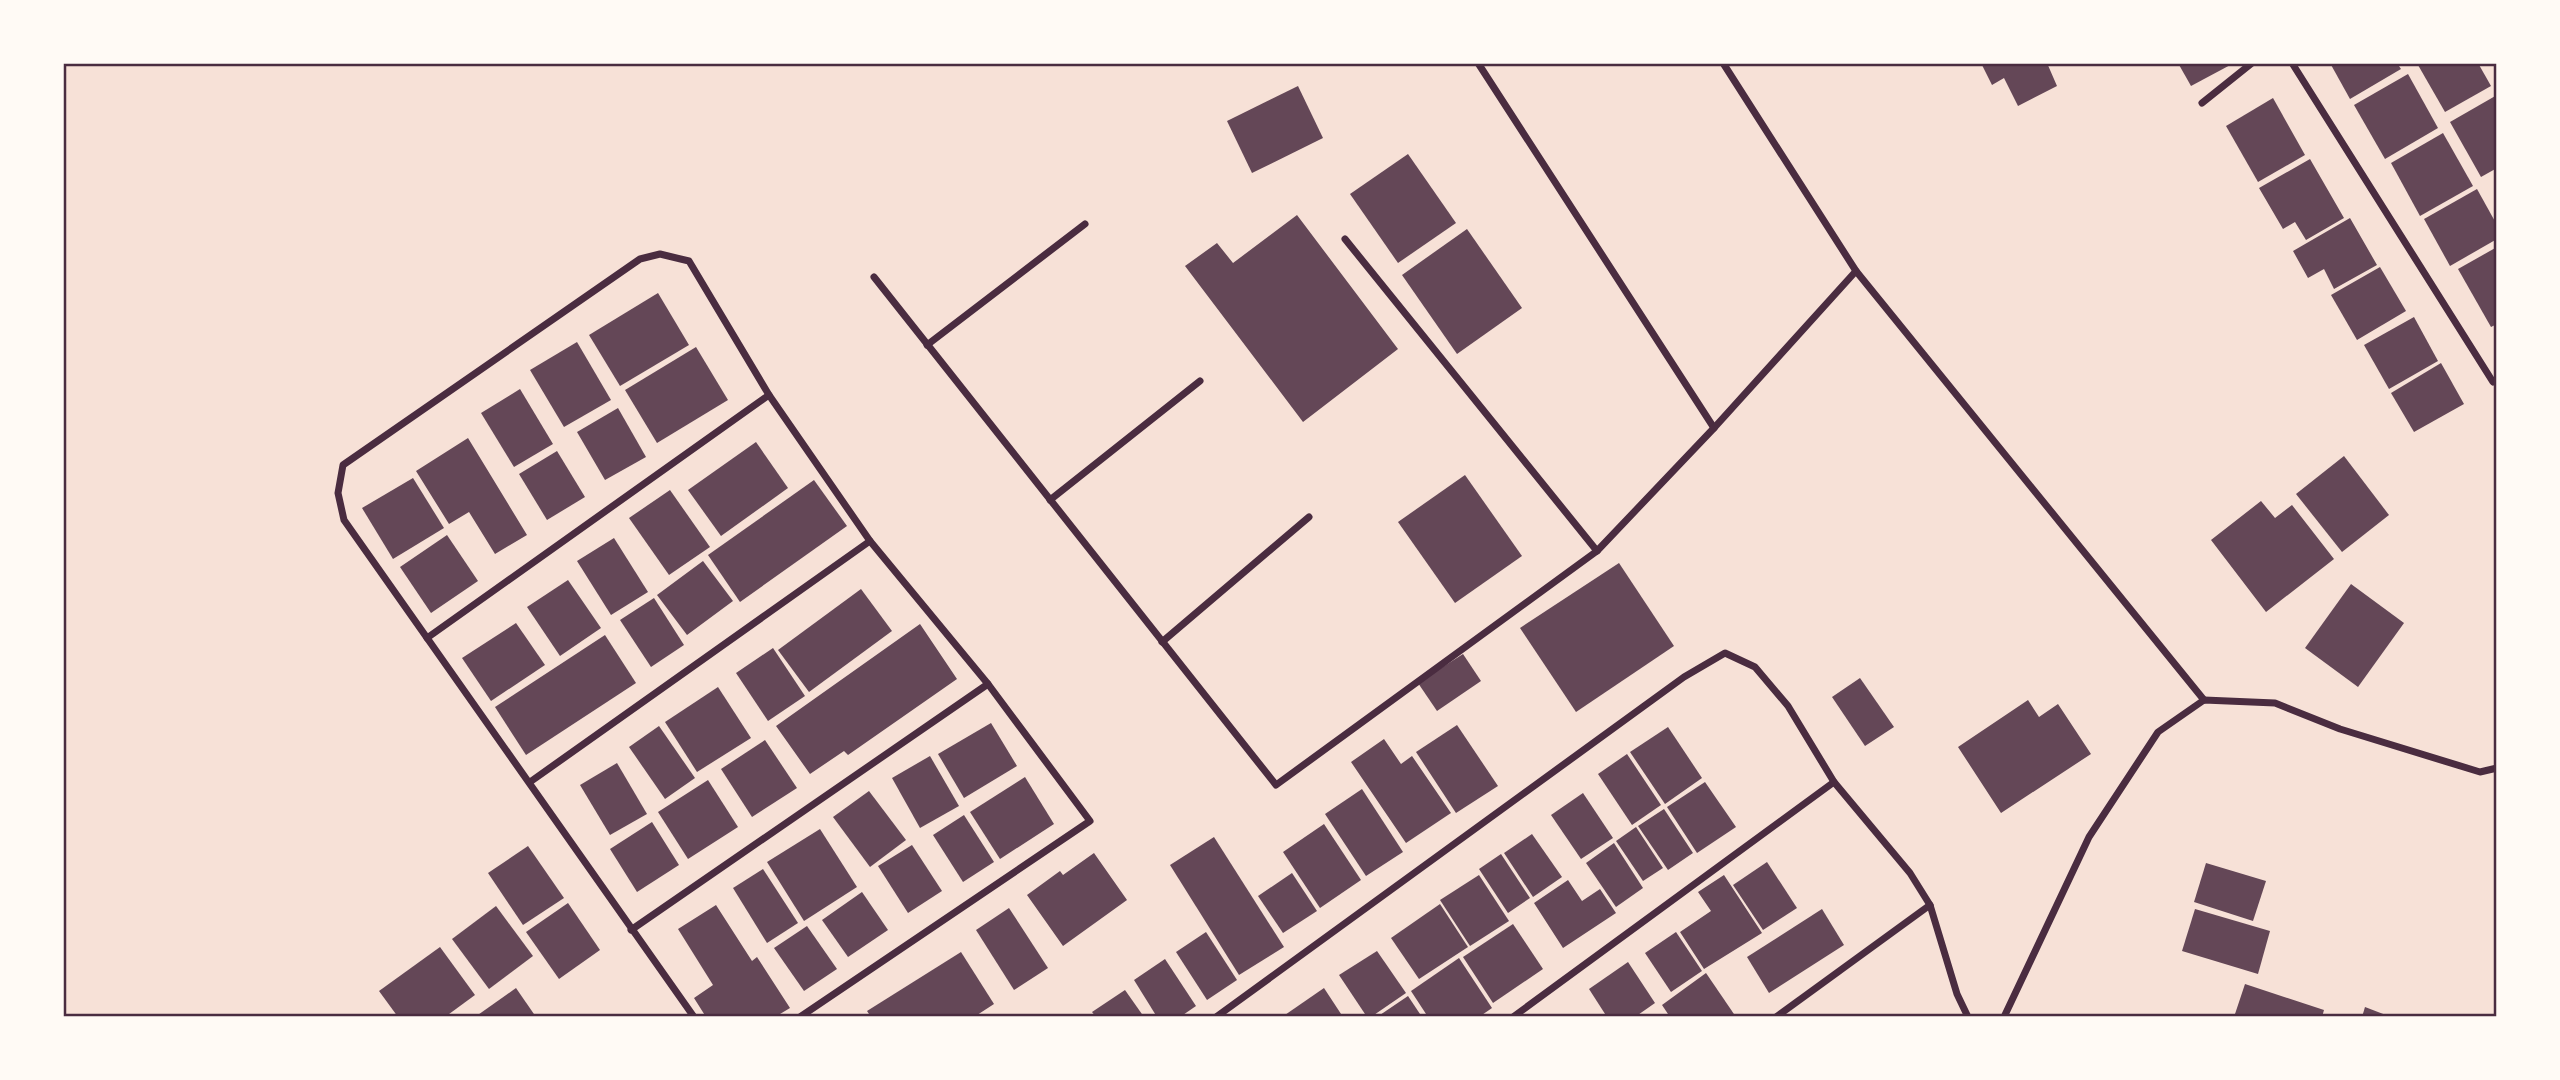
<svg xmlns="http://www.w3.org/2000/svg" width="2560" height="1080" font-family="Overpass,sans-serif">
  <rect width="100%" height="100%" fill="#f7e1d7"/>
  <g fill="#644757">
    <path d="M1981,63H2047L2057,86L2018,106L2004,78L1992,85Z"/>
    <path d="M2178,63H2234L2191,86Z"/>
    <path d="M2330,63H2397L2401,69L2350,99Z"/>
    <path d="M2422,63H2478L2491,86L2445,112L2418,65Z"/>
    <path d="M2408,74L2438,128L2385,159L2354,105Z"/>
    <path d="M1298,86L1323,138L1252,173L1227,121Z"/>
    <path d="M2497,95V168L2481,177L2450,122Z"/>
    <path d="M2273,98L2305,155L2258,182L2226,126Z"/>
    <path d="M2443,133L2473,186L2420,216L2391,163Z"/>
    <path d="M1408,154L1456,223L1398,263L1350,194Z"/>
    <path d="M2310,159L2344,218L2306,240L2295,222L2283,229L2259,188Z"/>
    <path d="M2477,189L2497,225V239L2450,266L2424,219Z"/>
    <path d="M1297,215L1398,349L1303,422L1185,266L1217,243L1233,263Z"/>
    <path d="M2350,218L2377,265L2334,289L2324,269L2308,278L2293,251Z"/>
    <path d="M1467,229L1522,308L1457,354L1402,275Z"/>
    <path d="M2497,247V324L2491,327L2458,269Z"/>
    <path d="M2380,267L2406,311L2357,340L2331,295Z"/>
    <path d="M658,293L689,345L620,386L589,335Z"/>
    <path d="M2414,317L2438,361L2389,389L2364,345Z"/>
    <path d="M577,342L611,400L564,427L530,370Z"/>
    <path d="M696,347L728,400L657,443L625,390Z"/>
    <path d="M2441,363L2464,404L2414,432L2391,393Z"/>
    <path d="M520,389L553,444L514,467L481,413Z"/>
    <path d="M618,408L646,457L605,480L577,432Z"/>
    <path d="M468,438L527,535L495,554L469,512L449,524L416,471Z"/>
    <path d="M756,442L788,488L721,536L688,490Z"/>
    <path d="M557,451L585,497L547,520L519,474Z"/>
    <path d="M2344,456L2389,515L2342,552L2296,494Z"/>
    <path d="M1465,475L1522,556L1455,603L1398,522Z"/>
    <path d="M413,478L444,528L393,559L362,508Z"/>
    <path d="M814,480L847,526L740,602L708,555Z"/>
    <path d="M670,490L710,547L669,575L629,518Z"/>
    <path d="M2261,501L2275,518L2292,505L2334,559L2266,612L2211,540Z"/>
    <path d="M447,535L478,581L431,613L400,567Z"/>
    <path d="M614,538L648,592L611,615L577,561Z"/>
    <path d="M703,561L733,601L687,635L657,595Z"/>
    <path d="M1619,563L1674,646L1576,712L1520,628Z"/>
    <path d="M568,580L601,628L560,656L527,607Z"/>
    <path d="M2351,584L2404,623L2358,687L2305,648Z"/>
    <path d="M861,589L892,631L809,692L778,650Z"/>
    <path d="M654,598L684,645L651,667L620,620Z"/>
    <path d="M516,623L545,665L491,701L462,658Z"/>
    <path d="M920,624L957,679L848,755L844,751L810,774L776,726Z"/>
    <path d="M605,635L636,683L526,755L495,707Z"/>
    <path d="M773,648L805,696L768,721L736,673Z"/>
    <path d="M1463,654L1481,681L1437,711L1418,683Z"/>
    <path d="M1860,678L1894,727L1865,746L1832,697Z"/>
    <path d="M718,687L751,738L697,772L665,722Z"/>
    <path d="M2028,700L2039,717L2058,704L2091,754L2001,813L1958,747Z"/>
    <path d="M991,723L1017,766L964,798L938,754Z"/>
    <path d="M1457,725L1498,786L1456,813L1416,752Z"/>
    <path d="M659,726L695,778L665,799L629,747Z"/>
    <path d="M1668,727L1702,778L1665,804L1630,752Z"/>
    <path d="M1384,739L1401,764L1412,756L1451,813L1406,843L1351,762Z"/>
    <path d="M765,740L797,788L752,817L721,769Z"/>
    <path d="M1627,754L1661,805L1632,825L1598,774Z"/>
    <path d="M930,756L959,806L920,828L892,778Z"/>
    <path d="M617,763L647,814L610,835L580,785Z"/>
    <path d="M1025,777L1054,824L1000,859L970,812Z"/>
    <path d="M708,780L738,827L688,859L658,812Z"/>
    <path d="M1705,782L1736,827L1697,853L1667,807Z"/>
    <path d="M1362,789L1403,852L1366,876L1325,814Z"/>
    <path d="M869,791L906,840L870,867L833,817Z"/>
    <path d="M1583,793L1613,838L1581,859L1551,815Z"/>
    <path d="M1664,809L1693,853L1668,870L1638,826Z"/>
    <path d="M964,815L994,862L963,882L933,835Z"/>
    <path d="M652,822L679,865L637,892L610,849Z"/>
    <path d="M1324,824L1361,880L1320,908L1283,852Z"/>
    <path d="M1636,827L1663,868L1643,881L1616,841Z"/>
    <path d="M820,829L857,887L804,921L767,862Z"/>
    <path d="M1532,834L1562,877L1533,897L1504,853Z"/>
    <path d="M1214,837L1284,947L1239,975L1170,865Z"/>
    <path d="M1614,843L1643,888L1616,907L1586,863Z"/>
    <path d="M912,845L942,891L908,913L878,866Z"/>
    <path d="M528,846L564,898L523,925L488,873Z"/>
    <path d="M1094,853L1127,900L1063,946L1027,895L1060,871L1063,875Z"/>
    <path d="M1501,854L1530,898L1508,913L1479,869Z"/>
    <path d="M1767,862L1797,908L1763,930L1733,885Z"/>
    <path d="M2206,863L2266,881L2253,921L2194,902Z"/>
    <path d="M763,869L798,923L767,943L733,888Z"/>
    <path d="M1292,873L1317,911L1283,933L1258,896Z"/>
    <path d="M1479,875L1509,921L1470,946L1440,900Z"/>
    <path d="M1724,875L1762,933L1704,969L1680,932L1711,911L1698,892Z"/>
    <path d="M1568,880L1582,901L1600,889L1616,913L1563,948L1534,903Z"/>
    <path d="M862,892L888,930L848,957L822,920Z"/>
    <path d="M568,903L600,950L559,979L526,932Z"/>
    <path d="M1440,904L1468,947L1419,979L1391,938Z"/>
    <path d="M716,905L752,961L757,957L790,1008L775,1017H706L694,998L713,985L678,929Z"/>
    <path d="M496,906L533,956L489,989L452,939Z"/>
    <path d="M1009,908L1048,968L1014,990L976,930Z"/>
    <path d="M1822,909L1844,945L1769,993L1747,957Z"/>
    <path d="M2195,909L2270,931L2258,974L2182,951Z"/>
    <path d="M1513,924L1543,969L1493,1003L1463,957Z"/>
    <path d="M807,926L837,969L804,991L774,948Z"/>
    <path d="M1206,932L1237,980L1207,1000L1176,952Z"/>
    <path d="M1676,932L1702,971L1671,992L1645,953Z"/>
    <path d="M440,947L475,995L445,1017H398L379,991Z"/>
    <path d="M1377,951L1406,993L1371,1017H1367L1339,975Z"/>
    <path d="M961,952L994,1004L974,1017H871L867,1011Z"/>
    <path d="M1459,958L1492,1008L1479,1017H1428L1411,991Z"/>
    <path d="M1165,959L1196,1006L1180,1017H1157L1134,980Z"/>
    <path d="M1628,962L1655,1003L1635,1017H1607L1589,989Z"/>
    <path d="M1706,973L1736,1017H1670L1662,1005Z"/>
    <path d="M2245,984L2324,1010L2322,1017H2234Z"/>
    <path d="M516,988L536,1017H475Z"/>
    <path d="M1324,988L1343,1017H1282Z"/>
    <path d="M1125,990L1144,1017H1096L1092,1012Z"/>
    <path d="M1408,996L1422,1017H1377Z"/>
    <path d="M2365,1007L2391,1017H2362Z"/>
  </g>
  <g fill="none" stroke-linecap="round" stroke-linejoin="round">
    <g stroke="#4a2c40" stroke-width="7">
      <path d="M1478,63L1714,428"/>
      <path d="M1723,63L1856,271"/>
      <path d="M2292,63L2493,382"/>
      <path d="M2202,103L2252,63"/>
      <path d="M1345,239L1597,551L1714,428L1856,271L2204,700"/>
      <path d="M874,277L1276,785L1597,551"/>
      <path d="M927,345L1085,224"/>
      <path d="M1050,500L1200,381"/>
      <path d="M427,638L769,395"/>
      <path d="M1162,642L1309,517"/>
      <path d="M530,782L870,541"/>
      <path d="M631,930L988,684"/>
      <path d="M694,1017L344,520L338,493L343,465L640,259L660,254L689,261L769,395L870,541L988,684L1090,821L800,1017"/>
      <path d="M1216,1017L1684,677L1725,653L1755,667L1788,706L1834,782L1910,873L1930,905L1957,994L1968,1017"/>
      <path d="M1513,1017L1834,782"/>
      <path d="M1776,1017L1930,905"/>
      <path d="M2004,1017L2089,837L2158,732L2204,700L2275,703L2340,729L2480,772L2497,768"/>
    </g>
  </g>
  <rect width="2560" height="1080" fill="none" stroke="#fffaf5" stroke-width="130"/>
  <rect x="65" y="65" width="2430" height="950" fill="none" stroke="#4a2c40" stroke-width="2.5"/>
</svg>
